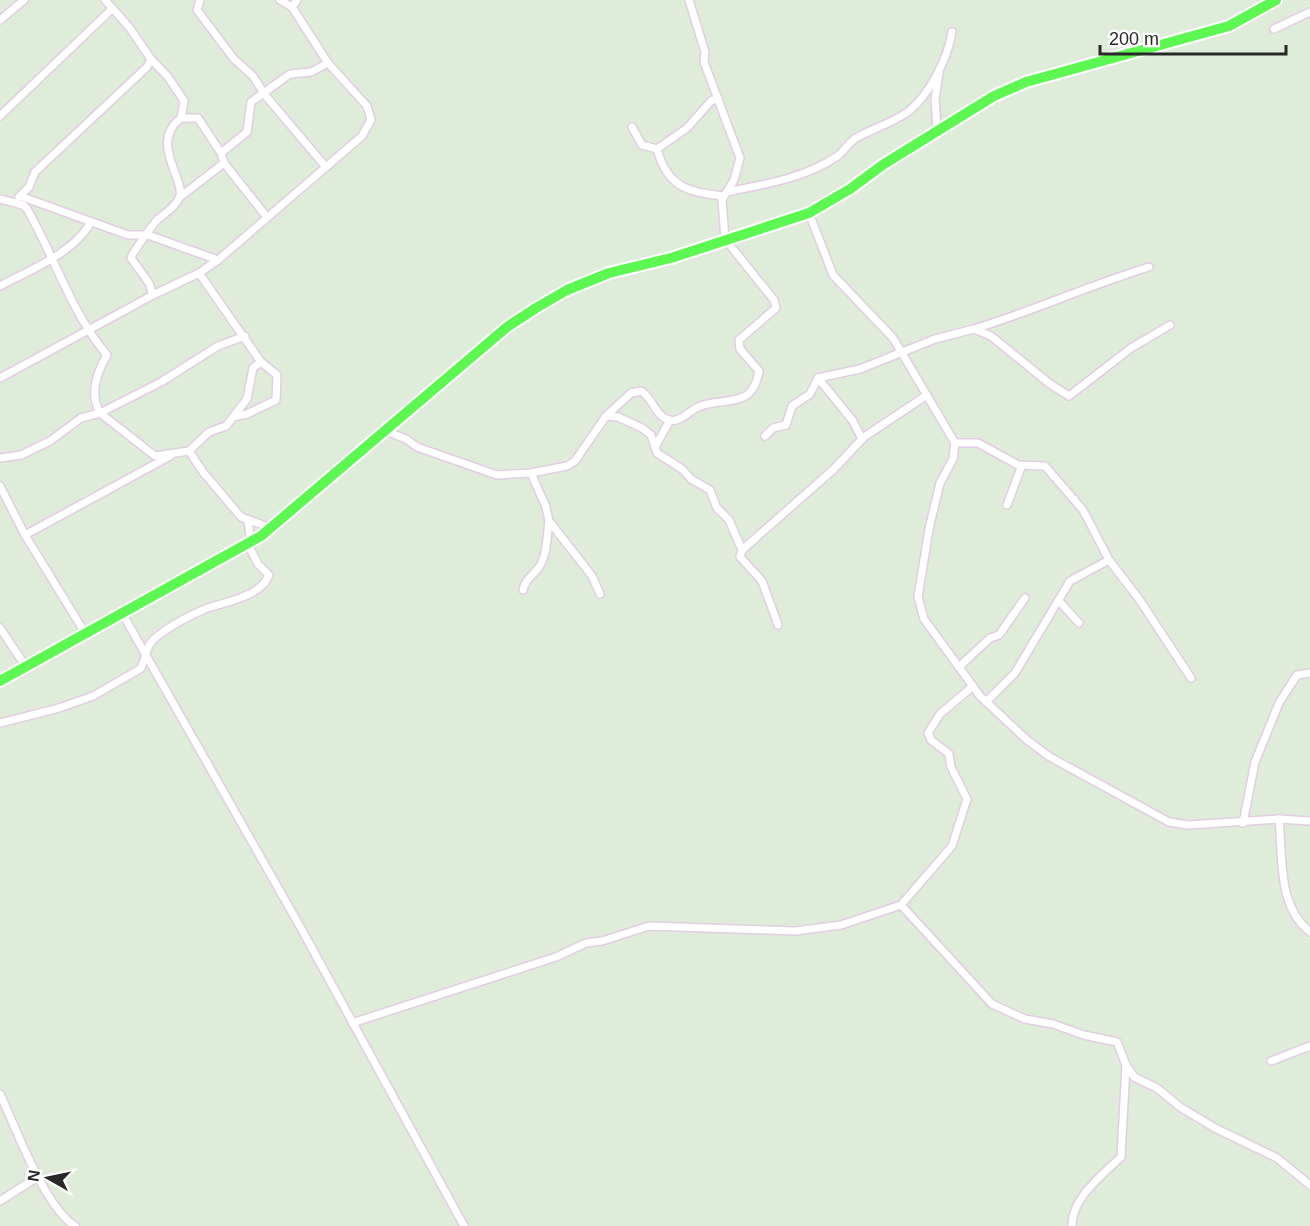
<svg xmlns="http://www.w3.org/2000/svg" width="1310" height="1226" font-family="Arial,sans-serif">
  <rect width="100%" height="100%" fill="#deecd9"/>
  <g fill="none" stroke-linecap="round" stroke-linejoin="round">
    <g stroke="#e2cee2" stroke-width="10">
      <g id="street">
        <path d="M200,0L197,10L234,59L253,76L265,95L325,166"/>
        <path d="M280,0L292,7"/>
        <path d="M0,20L24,0"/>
        <path d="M1274,29L1310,12"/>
        <path d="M0,116L112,9"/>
        <path d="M181,118H198L221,153L247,132L251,102L290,74L311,72L328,63"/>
        <path d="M632,127L642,145L657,149"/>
        <path d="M937,130L935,99L939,73"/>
        <path d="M657,149C667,187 689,193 724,196"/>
        <path d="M657,149L687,128L711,101L718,98"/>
        <path d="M221,153L224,163L266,216"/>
        <path d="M727,192C764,184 803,179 836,157C844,152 848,143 856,138C873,128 893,123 909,111C930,94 948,58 952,32"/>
        <path d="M20,196L128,235H148L218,260"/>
        <path d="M19,197L29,187L35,172L147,67L151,59"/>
        <path d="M180,197L224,163"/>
        <path d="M0,199L23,205L27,209C55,257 70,311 107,355C97,372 89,394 100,413L155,456L189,451L209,432L226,426L247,399L253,368L261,362"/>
        <path d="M809,213L833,275L893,338L955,443L953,459L940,483L929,529L918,597L924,619L980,696L1027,740L1050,757L1169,822L1188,825L1279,819L1310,821"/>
        <path d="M199,273L261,362L277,375L276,400L247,414L233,417"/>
        <path d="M0,286C31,269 73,254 91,222"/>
        <path d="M153,295L199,273L218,260L362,136L371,120L367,106L328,63L292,7L297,0"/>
        <path d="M974,329C1033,311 1090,285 1149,267"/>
        <path d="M0,378L153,295L149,283L131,258C131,255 154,223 157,220C165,213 176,207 180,196C185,180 149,142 181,118L184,101L168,77L151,59L129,27L105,0"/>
        <path d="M606,416L631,393L641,391C653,398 655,416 669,420C680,423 689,411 698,407C713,400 733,404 747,395C755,389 757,380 759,371L740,349L739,340L776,308L774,300L725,239L722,200L734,180L740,158L704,62L705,52L689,0"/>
        <path d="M386,431L406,439L417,447L497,475L531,473L567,466L575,461L606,416L618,417L642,428L651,435L657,453L682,469L691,479L710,490L717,508L729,520L742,550"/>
        <path d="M765,436L773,428L786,425L792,406L810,394L818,378"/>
        <path d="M862,439L853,421L818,378L860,369L935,339L974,329L991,336L1050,384L1069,396L1131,348L1170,325"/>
        <path d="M955,443H978L1018,465L1045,466L1083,510L1109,560L1139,599L1191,678"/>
        <path d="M655,447L670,420"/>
        <path d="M189,451L203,472L241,517L271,528"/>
        <path d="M0,458L21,455L50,441L81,418L100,413L161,382L218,346L245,336"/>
        <path d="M531,473L546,507L549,521L592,576L600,594"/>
        <path d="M0,486L25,535L85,633"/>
        <path d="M1007,505L1022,465"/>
        <path d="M248,521L251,542"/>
        <path d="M25,535L170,456"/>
        <path d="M523,590C525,579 533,576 539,567C547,556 547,535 549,521"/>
        <path d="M1059,601L1079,623"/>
        <path d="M122,613L302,930L464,1226"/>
        <path d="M778,625L762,581L740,557L742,550L834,469L864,437L927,395"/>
        <path d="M0,628L26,667"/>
        <path d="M959,667L990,638L999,635L1025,598"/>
        <path d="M986,702L1015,673L1070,581L1109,560"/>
        <path d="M0,723L59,708L93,696L140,669C147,659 144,649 153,640C166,628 189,616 205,609C224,602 261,597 269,575L258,564L248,544"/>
        <path d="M1279,819C1283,857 1277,906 1310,932"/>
        <path d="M1243,823L1255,762L1279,703L1297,675L1310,673"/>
        <path d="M901,905L992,1004L1025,1019L1053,1024L1084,1035L1117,1042L1126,1065L1134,1077L1157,1088L1180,1107L1215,1128L1277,1158L1310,1185"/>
        <path d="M352,1023L556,957L586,943L602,941L649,926L795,931L841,925L901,905L952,846L967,799L951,767L949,754L931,740L928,733L940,714L973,686"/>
        <path d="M1271,1061L1310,1046"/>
        <path d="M0,1094C16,1128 44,1206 75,1226"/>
        <path d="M0,1201L39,1176"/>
        <path d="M1072,1226C1071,1199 1102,1175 1121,1157L1126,1065"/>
      </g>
    </g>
    <g stroke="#fff" stroke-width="14">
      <path id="primary" d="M0,681L261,536L507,327L536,308L567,290L609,273L671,258L809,213L850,189L884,164L994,96L1026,82L1229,26L1276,0"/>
    </g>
    <use href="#street" stroke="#fff" stroke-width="7"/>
    <use href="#primary" stroke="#5df752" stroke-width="10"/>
  </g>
  <g transform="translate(48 1178) rotate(279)" stroke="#ffffff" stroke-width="4.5" paint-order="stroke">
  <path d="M0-4.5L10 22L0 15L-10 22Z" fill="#282828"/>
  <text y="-9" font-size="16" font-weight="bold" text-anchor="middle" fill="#282828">N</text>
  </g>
  <path d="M1100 45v9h186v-9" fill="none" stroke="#282828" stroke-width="3"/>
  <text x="1109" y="45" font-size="18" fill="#282828" stroke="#ffffff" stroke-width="4.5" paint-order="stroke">200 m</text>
</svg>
